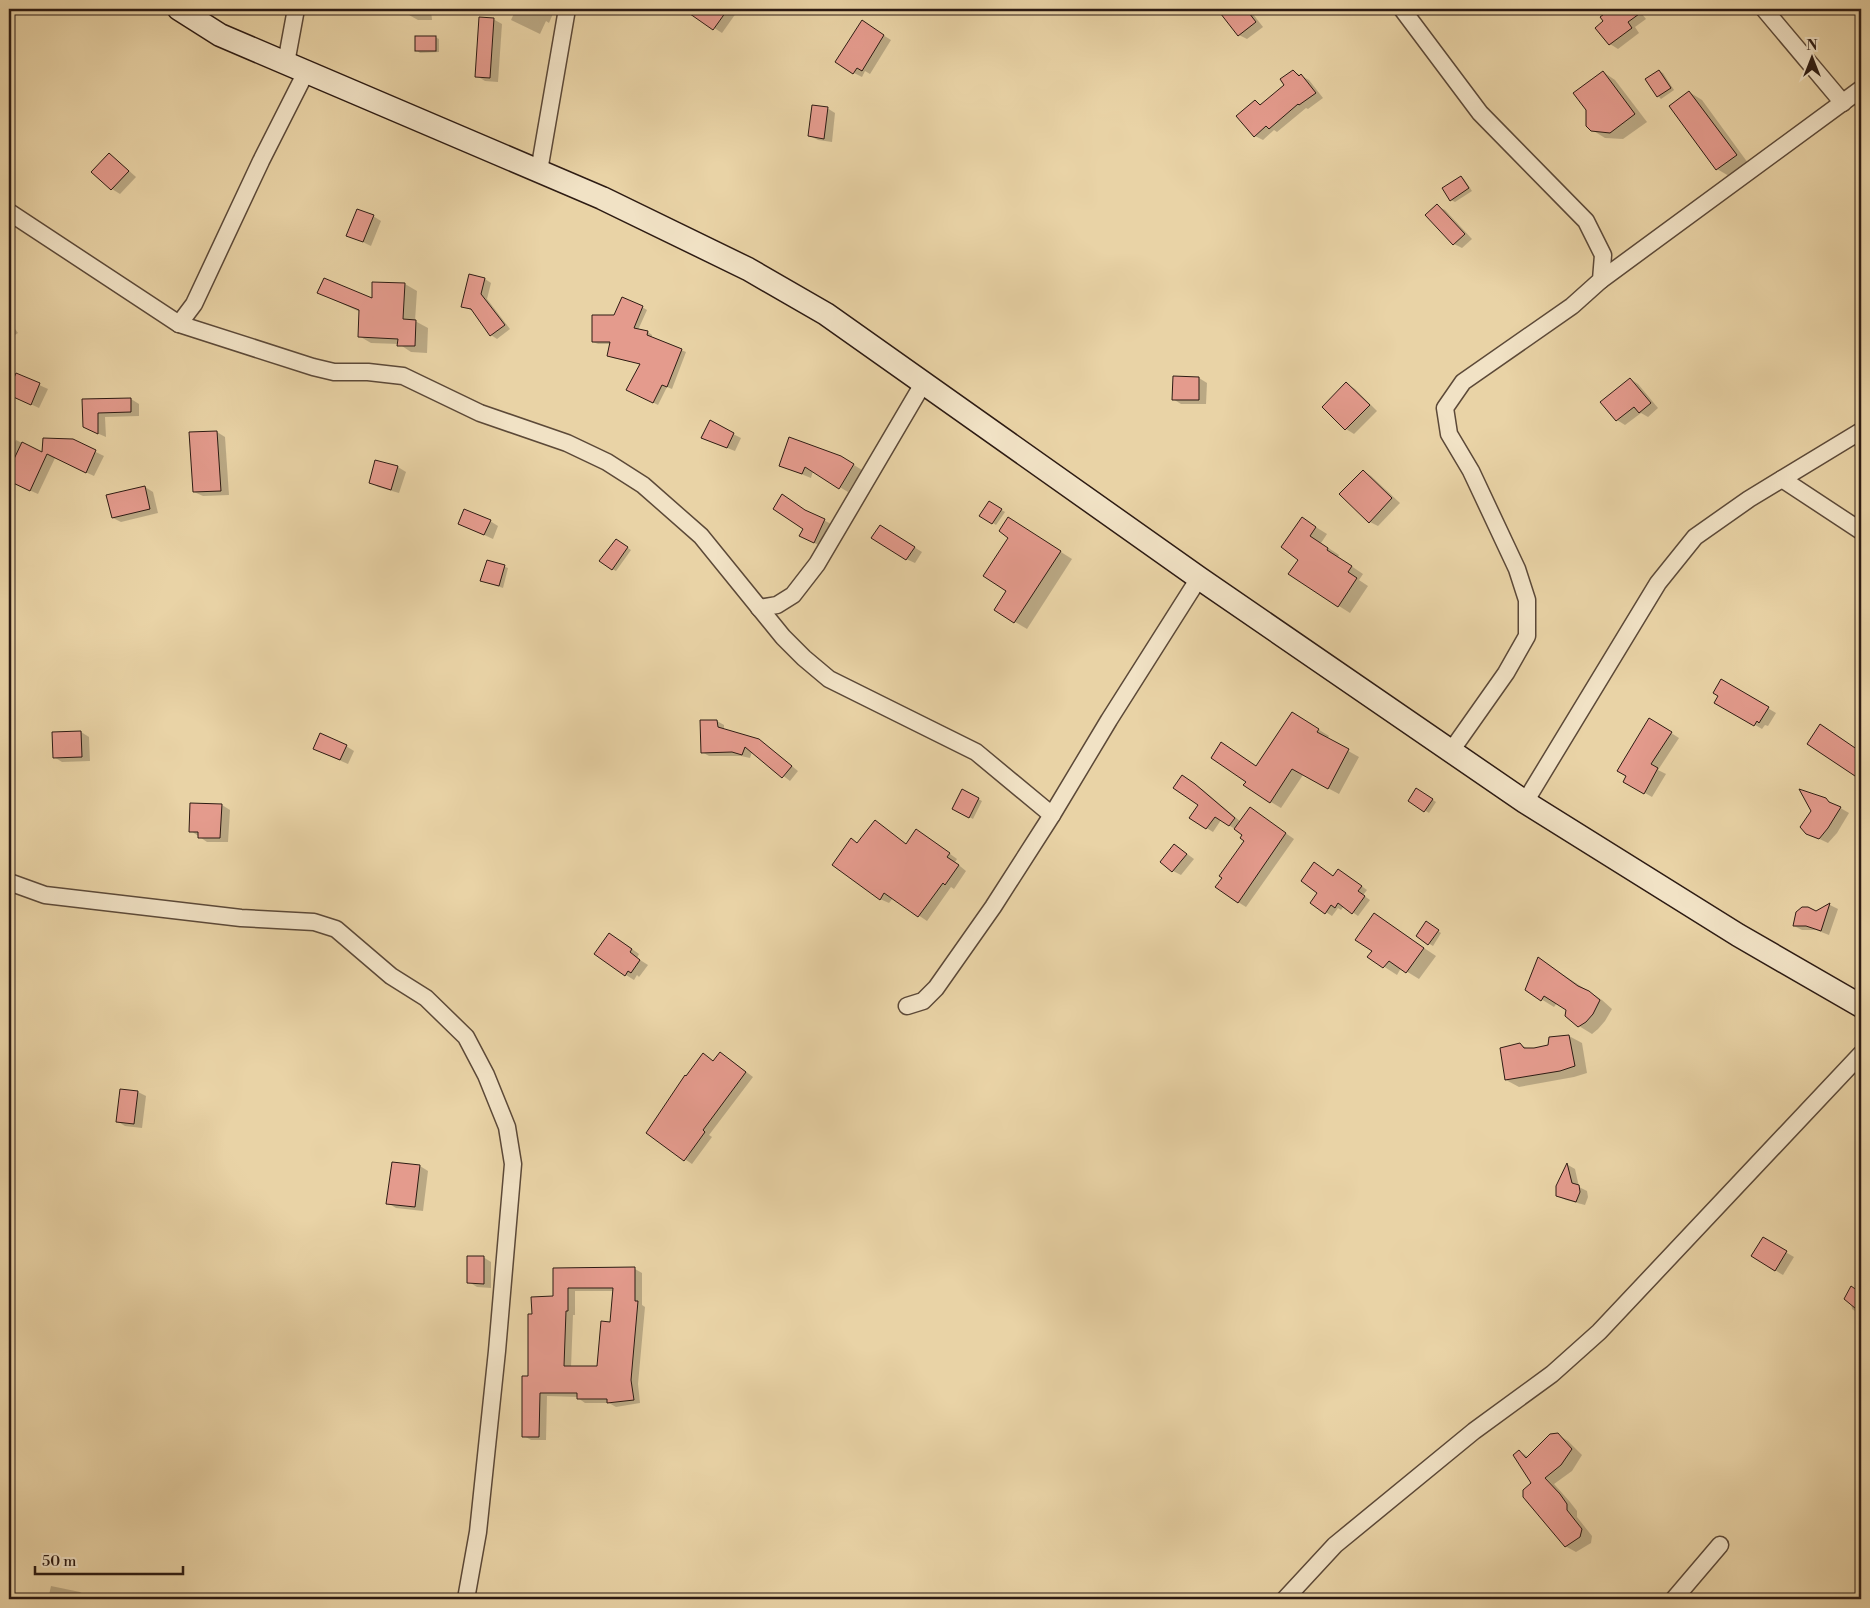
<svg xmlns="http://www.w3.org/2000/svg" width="1870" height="1608" font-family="'Libre Bodoni',serif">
  <rect width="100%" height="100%" fill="#e9d3a6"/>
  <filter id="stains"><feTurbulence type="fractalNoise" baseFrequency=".004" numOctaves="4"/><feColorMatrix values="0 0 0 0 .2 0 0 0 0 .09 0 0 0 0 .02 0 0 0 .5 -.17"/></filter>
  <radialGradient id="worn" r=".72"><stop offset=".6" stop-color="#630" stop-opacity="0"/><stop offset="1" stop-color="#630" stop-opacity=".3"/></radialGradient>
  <g fill="#0003" fill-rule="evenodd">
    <path d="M409,9H431L432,20H418L409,15Z"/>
    <path d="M516,9H555L549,23L546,21L540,34L511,20Z"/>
    <path d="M692,9H739L722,33L690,12Z"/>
    <path d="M1219,9H1249L1263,27L1247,39L1239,35Z"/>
    <path d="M1613,9H1638L1646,19L1635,27L1639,33L1618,49L1610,44L1605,21L1602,17Z"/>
    <path d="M493,19L502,24L498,82L485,81L477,76Z"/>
    <path d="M870,27L891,40L870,74L865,71L862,77L854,73Z"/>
    <path d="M435,37L439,39V52L420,53L416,50Z"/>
    <path d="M1293,71L1309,80L1323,98L1308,109L1306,108L1277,132L1274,130L1263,140L1255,136V102L1262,105L1286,85Z"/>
    <path d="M1659,71L1663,73L1674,90L1661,99L1658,96Z"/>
    <path d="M1603,72L1615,80L1647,122L1623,139L1605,138L1592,130Z"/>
    <path d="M1689,92L1702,100L1748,163L1729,176L1717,169Z"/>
    <path d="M827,108L835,113L832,142L818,140L810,136Z"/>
    <path d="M109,155L117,160L136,177L120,194L112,189L93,172Z"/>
    <path d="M1461,177L1464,179L1472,191L1455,202L1451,200Z"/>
    <path d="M1437,206L1445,210L1472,239L1462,248L1454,244Z"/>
    <path d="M373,216L381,221L371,246L348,235Z"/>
    <path d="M485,279L491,283L487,299L510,329L497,339L491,335L473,311L462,306Z"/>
    <path d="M405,284L417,291L415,321L428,328L427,353L411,352L399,344L371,343L359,336L360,312L319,293L373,300Z"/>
    <path d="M642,307L647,310L638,330L648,332L652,335V338L686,352L672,389L667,387L658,405L632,392L641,364L613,358L608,355L611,344H598L593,342L615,316Z"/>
    <path d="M9,321L18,333L9,339Z"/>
    <path d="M17,375L48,389L39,408L9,394Z"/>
    <path d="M1199,378L1207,383L1206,404H1181L1173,399Z"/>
    <path d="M1630,379L1638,384L1658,408L1648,417L1641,413L1625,425L1617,420L1602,402Z"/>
    <path d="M1347,384L1355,389L1377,411L1354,434L1346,429L1324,407Z"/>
    <path d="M131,399L139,404V416L105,417L106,437L92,431L83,400Z"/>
    <path d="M217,432L225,437L229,495L203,496L194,492Z"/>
    <path d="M733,434L741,438L735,451L702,438Z"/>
    <path d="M16,440L44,454L73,441L104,456L94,476L55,458L38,494L9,481V455Z"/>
    <path d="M841,457L862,470L848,492L813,471L811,478L781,466Z"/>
    <path d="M398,467L406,472L399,493L378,487L370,482Z"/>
    <path d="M1363,471L1371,476L1400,503L1378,526L1370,522Z"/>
    <path d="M145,487L153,492L158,513L121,522L113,518Z"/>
    <path d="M989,503L1005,512L996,525L981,515Z"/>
    <path d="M808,512L831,524L820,546L807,539L804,528Z"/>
    <path d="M1303,519L1327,534L1321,543L1339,555L1338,557L1363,574L1359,580L1368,586L1350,613L1339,606L1299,559Z"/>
    <path d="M490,521L498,526L493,539L460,524Z"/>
    <path d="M1020,526L1072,559L1027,629L1015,622L1008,591Z"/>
    <path d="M888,531L922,552L915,563L906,559Z"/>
    <path d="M619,542L631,550L616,571L612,569Z"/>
    <path d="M488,561L508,568L503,588L485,582Z"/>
    <path d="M1722,681L1776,713L1768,726L1765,725L1762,729L1716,702L1719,696Z"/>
    <path d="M1303,720L1329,736L1327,739L1359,757L1339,794L1303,775L1281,808L1271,802L1222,744L1257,767Z"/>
    <path d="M717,721L724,725V730L758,740L766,745L798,771L790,781L752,752L750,758L741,756H709L702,752Z"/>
    <path d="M1657,724L1679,738L1658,770L1666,774L1652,797L1624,781Z"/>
    <path d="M81,732L89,737L90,761L62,762L54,757Z"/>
    <path d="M346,746L354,751L348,764L323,753Z"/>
    <path d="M1189,780L1202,789L1241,822L1258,814L1294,839L1246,907L1238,902L1246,841L1244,835L1221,820L1213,832L1190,818L1200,805Z"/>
    <path d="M1417,789L1436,802L1429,813L1409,800Z"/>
    <path d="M963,791L982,801L973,819L954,809Z"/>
    <path d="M1825,799L1849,813L1837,833L1828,843L1807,833Z"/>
    <path d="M222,805L230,810L228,842H207L191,831Z"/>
    <path d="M876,822L907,845L924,835L957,859L955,862L966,871L954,889L951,887L927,921L893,898L889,903L880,899L858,844Z"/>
    <path d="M1175,845L1194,859L1181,875L1173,871Z"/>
    <path d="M1345,874L1367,890L1363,895L1370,900L1358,916L1344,906L1341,910L1338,908L1332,916L1312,903L1334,877Z"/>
    <path d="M1830,905L1838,909L1829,935L1816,930H1802L1794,926Z"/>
    <path d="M1375,915L1436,956L1419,979L1401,968L1397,975L1369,957L1373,951Z"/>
    <path d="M1427,923L1441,933L1433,946L1417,936Z"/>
    <path d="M618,939L639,954L637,958L648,965L639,977L637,975L634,980L626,975Z"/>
    <path d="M9,943L15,946L11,965H9Z"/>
    <path d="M1539,959L1602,1000L1612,1009L1605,1021L1598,1029L1592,1034L1579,1026L1567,1010L1557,1003L1554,1007L1541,999Z"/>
    <path d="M1569,1036L1582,1043L1587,1073L1574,1077L1519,1087L1506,1080L1520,1044L1528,1049L1549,1046Z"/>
    <path d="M728,1058L753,1077L709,1135L712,1137L692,1164L647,1133L710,1059L714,1062Z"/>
    <path d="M138,1092L146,1096L142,1128L125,1126L117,1121Z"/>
    <path d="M1568,1165L1575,1169L1579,1187L1587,1191L1588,1197L1585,1205L1566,1200L1557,1196V1187Z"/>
    <path d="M420,1166L428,1171L423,1211L396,1208L388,1203Z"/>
    <path d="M1763,1239L1794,1257L1783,1275L1775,1270Z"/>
    <path d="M483,1257L491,1262V1288L477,1287L469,1282Z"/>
    <path d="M554,1269H635L642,1273V1305L645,1307L638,1384L640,1403L616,1407L609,1403H585L578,1398V1397L547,1396L546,1440H531L524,1436L533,1315L554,1298ZM575,1291H614L611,1323L598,1368H571L573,1315H575Z"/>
    <path d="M1851,1287L1861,1293V1315L1852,1309L1851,1303Z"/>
    <path d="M1557,1434L1568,1441L1582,1455L1572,1471L1554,1484L1570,1502L1577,1511V1517L1592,1536L1591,1543L1576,1552L1565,1546L1532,1483L1520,1452L1529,1457Z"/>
    <path d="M1861,1582V1599H1855Z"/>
    <path d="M51,1586L80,1592L88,1597L87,1599H48Z"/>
    <path d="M1827,1593L1835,1598L1836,1599H1821Z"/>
  </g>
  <g fill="#e49b8d" stroke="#2d1b13" fill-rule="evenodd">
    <path d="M683,9H728L713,30Z"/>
    <path d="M1217,9H1246L1256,22L1238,36Z"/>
    <path d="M1611,9H1646L1628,22L1632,28L1609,45L1595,28L1603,21L1600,17Z"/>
    <path d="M479,17L494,18L490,78L475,77Z"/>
    <path d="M862,20L884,35L862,71L857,68L853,74L835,62Z"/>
    <rect x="415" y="36" width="21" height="15"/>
    <path d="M1293,70L1299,76L1301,74L1316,93L1299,105L1298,104L1269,129L1266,126L1254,137L1236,116L1255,100L1260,105L1284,85L1280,79Z"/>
    <path d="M1659,70L1671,88L1657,97L1645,79Z"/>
    <path d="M1603,71L1635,114L1610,133L1591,131L1586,126V110L1573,93Z"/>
    <path d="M1689,91L1737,155L1716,170L1669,106Z"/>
    <path d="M812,105L828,107L824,139L808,136Z"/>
    <path d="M109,153L129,171L111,190L91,172Z"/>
    <path d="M1461,176L1469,188L1450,201L1442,188Z"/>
    <path d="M1437,204L1465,234L1453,245L1425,215Z"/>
    <path d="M357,209L374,215L363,242L346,236Z"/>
    <path d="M469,274L485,278L481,294L505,325L490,336L471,309L461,307Z"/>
    <path d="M324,278L372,298V282L405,283L403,319L416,320L415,346H397L398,339L358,337L359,310L317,293Z"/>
    <path d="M622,297L643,306L634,328L648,331L647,335L682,349L667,387L662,385L653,403L626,390L640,364L607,356L610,342H592V315H614Z"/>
    <path d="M16,373L40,383L31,405L9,395V390Z"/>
    <path d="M1173,376L1199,377V400H1172Z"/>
    <path d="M1630,378L1651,403L1639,413L1634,407L1616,421L1600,402Z"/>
    <path d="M1346,382L1370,405L1345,430L1322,407Z"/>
    <path d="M131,398V412L98,413V434L83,427L82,399Z"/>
    <path d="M710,420L734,433L727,448L701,438Z"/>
    <path d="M217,431L221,491L193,492L189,432Z"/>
    <path d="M789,437L841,456L854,464L839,489L805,467L802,474L779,466Z"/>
    <path d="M43,438L73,439L96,450L86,473L47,454L30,491L9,481V457L14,459L22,442L42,452Z"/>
    <path d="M375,460L398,466L391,490L369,483Z"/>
    <path d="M1363,470L1392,498L1369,523L1339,494Z"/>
    <path d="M145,486L150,509L112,518L106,495Z"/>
    <path d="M782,494L805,510L825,519L814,543L799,536L803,529L773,509Z"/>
    <path d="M989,501L1002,509L992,524L979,516Z"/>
    <path d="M464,509L491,520L484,535L458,524Z"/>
    <path d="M1008,517L1061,551L1014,623L994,610L1006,591L983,576L1008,538L999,531Z"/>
    <path d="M1302,517L1316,527L1310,536L1328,548L1327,550L1352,566L1348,572L1357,578L1338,607L1288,574L1298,560L1281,547Z"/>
    <path d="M880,525L915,547L906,560L871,538Z"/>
    <path d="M616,539L628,547L612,570L599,561Z"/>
    <path d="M487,560L505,565L499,586L480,581Z"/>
    <path d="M1721,679L1769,707L1759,723L1757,721L1754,726L1714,703L1718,696L1713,693Z"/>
    <path d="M1292,712L1319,729L1317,732L1349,749L1328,789L1292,769L1270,803L1243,785L1246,782L1211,758L1221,742L1256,766Z"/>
    <path d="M1649,718L1672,732L1651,764L1658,768L1644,794L1623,782L1626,776L1617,771Z"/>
    <path d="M700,720H717L718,727L759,739L792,766L782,778L745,747L742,755L732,752L701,753Z"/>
    <path d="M1820,724L1861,752V780L1807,744Z"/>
    <path d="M81,731L82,757L53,758L52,732Z"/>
    <path d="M320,733L347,745L340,760L313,749Z"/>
    <path d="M1182,775L1195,784L1235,818L1229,826L1215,817L1206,829L1189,818L1198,805L1173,788Z"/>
    <path d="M1416,788L1433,799L1424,812L1408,801Z"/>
    <path d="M962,789L979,798L969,818L952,809Z"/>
    <path d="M1799,789L1826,798L1829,802L1841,807L1828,828L1819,839L1806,834L1800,827L1811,811Z"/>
    <path d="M190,803L222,804L220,838H198V832H189Z"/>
    <path d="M1250,807L1286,833L1238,903L1215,887L1222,878L1219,876L1244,841L1240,838L1242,835L1234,829Z"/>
    <path d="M875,820L906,844L916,829L950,853L947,857L959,865L945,885L943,883L918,917L884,893L880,900L832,865L851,838L857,843Z"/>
    <path d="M1174,844L1187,854L1172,872L1160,862Z"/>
    <path d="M1314,862L1333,876L1338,869L1362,886L1358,891L1365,896L1352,914L1338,903L1335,908L1331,905L1325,914L1310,903L1317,893L1301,881Z"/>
    <path d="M1830,903L1821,931L1806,926H1793L1796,912L1802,907H1808L1816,911Z"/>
    <path d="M1374,913L1424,948L1406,973L1389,961L1383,968L1367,957L1372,951L1355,940Z"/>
    <path d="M1426,921L1439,930L1428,945L1416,936Z"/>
    <path d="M609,933L632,949L630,952L640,960L631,973L628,971L625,976L594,954Z"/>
    <path d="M1538,957L1578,986L1589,991L1600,1000L1593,1014L1586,1022L1578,1027L1565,1016L1566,1010L1544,996L1541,1001L1525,990Z"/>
    <path d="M1569,1035L1575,1066L1560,1071L1505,1080L1500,1048L1520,1043L1524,1048H1534L1548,1045L1549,1037Z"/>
    <path d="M720,1052L746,1072L703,1130L705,1132L684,1161L646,1133L685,1075L686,1076L703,1053L713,1061Z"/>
    <path d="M120,1089L138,1091L134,1124L116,1122Z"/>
    <path d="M392,1162L420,1165L415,1207L386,1204Z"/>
    <path d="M1567,1163L1572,1183L1579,1185L1580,1192L1576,1202L1556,1196V1186Z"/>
    <path d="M1763,1237L1787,1251L1775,1271L1751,1256Z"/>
    <path d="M467,1256H484V1284L467,1283Z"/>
    <path d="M635,1267V1301H638L631,1380L634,1400L607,1403V1399H577V1393H540L539,1437H522V1376H528V1314H532L531,1297L553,1296V1268ZM568,1288H613L610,1322L601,1321L597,1366H564L566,1311H568Z"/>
    <path d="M1851,1286L1861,1293V1313L1844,1299Z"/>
    <path d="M1558,1433L1572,1449L1561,1465L1545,1478L1560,1494L1567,1504V1510L1582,1529L1580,1537L1565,1547L1523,1497V1490L1531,1483L1513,1455L1519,1450L1526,1458L1550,1434Z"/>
  </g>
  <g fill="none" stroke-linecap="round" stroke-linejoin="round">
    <g stroke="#5c4938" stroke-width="19">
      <g id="street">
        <path d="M1402,9L1480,113L1586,221L1603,255L1601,280L1572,306L1463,382L1445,408L1449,434L1471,471L1517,569L1527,600V636L1506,673L1451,751"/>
        <path d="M1764,9L1843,103"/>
        <path d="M286,63L296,9"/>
        <path d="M539,171L567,9"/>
        <path d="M9,212L179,324L313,367L334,372H368L403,376L480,413L567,443L607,462L643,485L701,536L783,637L804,658L829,679L976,752L1052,815"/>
        <path d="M1601,280L1861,89"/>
        <path d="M179,324L194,304L261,161L306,72"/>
        <path d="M1782,479L1861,531"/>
        <path d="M759,608L777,605L793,595L817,564L924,382"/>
        <path d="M1525,802L1658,583L1695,537L1749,499L1861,431"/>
        <path d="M9,882L45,895L241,918L314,922L336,929L391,976L426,998L466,1037L486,1075L507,1127L513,1164L497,1351L478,1532L466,1599"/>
        <path d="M907,1006L923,1001L936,988L993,907L1052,815L1109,720L1199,578"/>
        <path d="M1285,1599L1335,1545L1474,1431L1552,1374L1599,1332L1861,1054"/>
        <path d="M1674,1599L1720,1545"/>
      </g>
    </g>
    <g stroke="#2d1b13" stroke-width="25">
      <path id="secondary" d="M179,9L220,35L602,198L748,269L826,314L1199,578L1525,802L1738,935L1861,1006"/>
    </g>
    <use href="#street" stroke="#f1e2c5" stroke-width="16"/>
    <use href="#secondary" stroke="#f1e2c5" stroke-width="22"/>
  </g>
  <rect width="1870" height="1608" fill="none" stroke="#e9d3a6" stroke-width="30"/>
  <rect x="10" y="10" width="1850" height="1588" fill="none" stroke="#2d1b13" stroke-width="2.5"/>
  <rect x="15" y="15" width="1840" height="1578" fill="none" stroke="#2d1b13"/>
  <g transform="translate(1812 58)" stroke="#f1e2c5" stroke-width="4" paint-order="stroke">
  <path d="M0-4L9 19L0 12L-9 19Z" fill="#2d1b13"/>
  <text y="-8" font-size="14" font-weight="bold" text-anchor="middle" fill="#2d1b13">N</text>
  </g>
  <path d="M35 1566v8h148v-8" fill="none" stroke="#2d1b13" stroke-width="2.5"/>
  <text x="42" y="1566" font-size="15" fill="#2d1b13" stroke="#f1e2c5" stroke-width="4" paint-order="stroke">50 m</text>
  <rect width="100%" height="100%" filter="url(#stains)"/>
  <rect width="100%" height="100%" fill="url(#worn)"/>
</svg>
